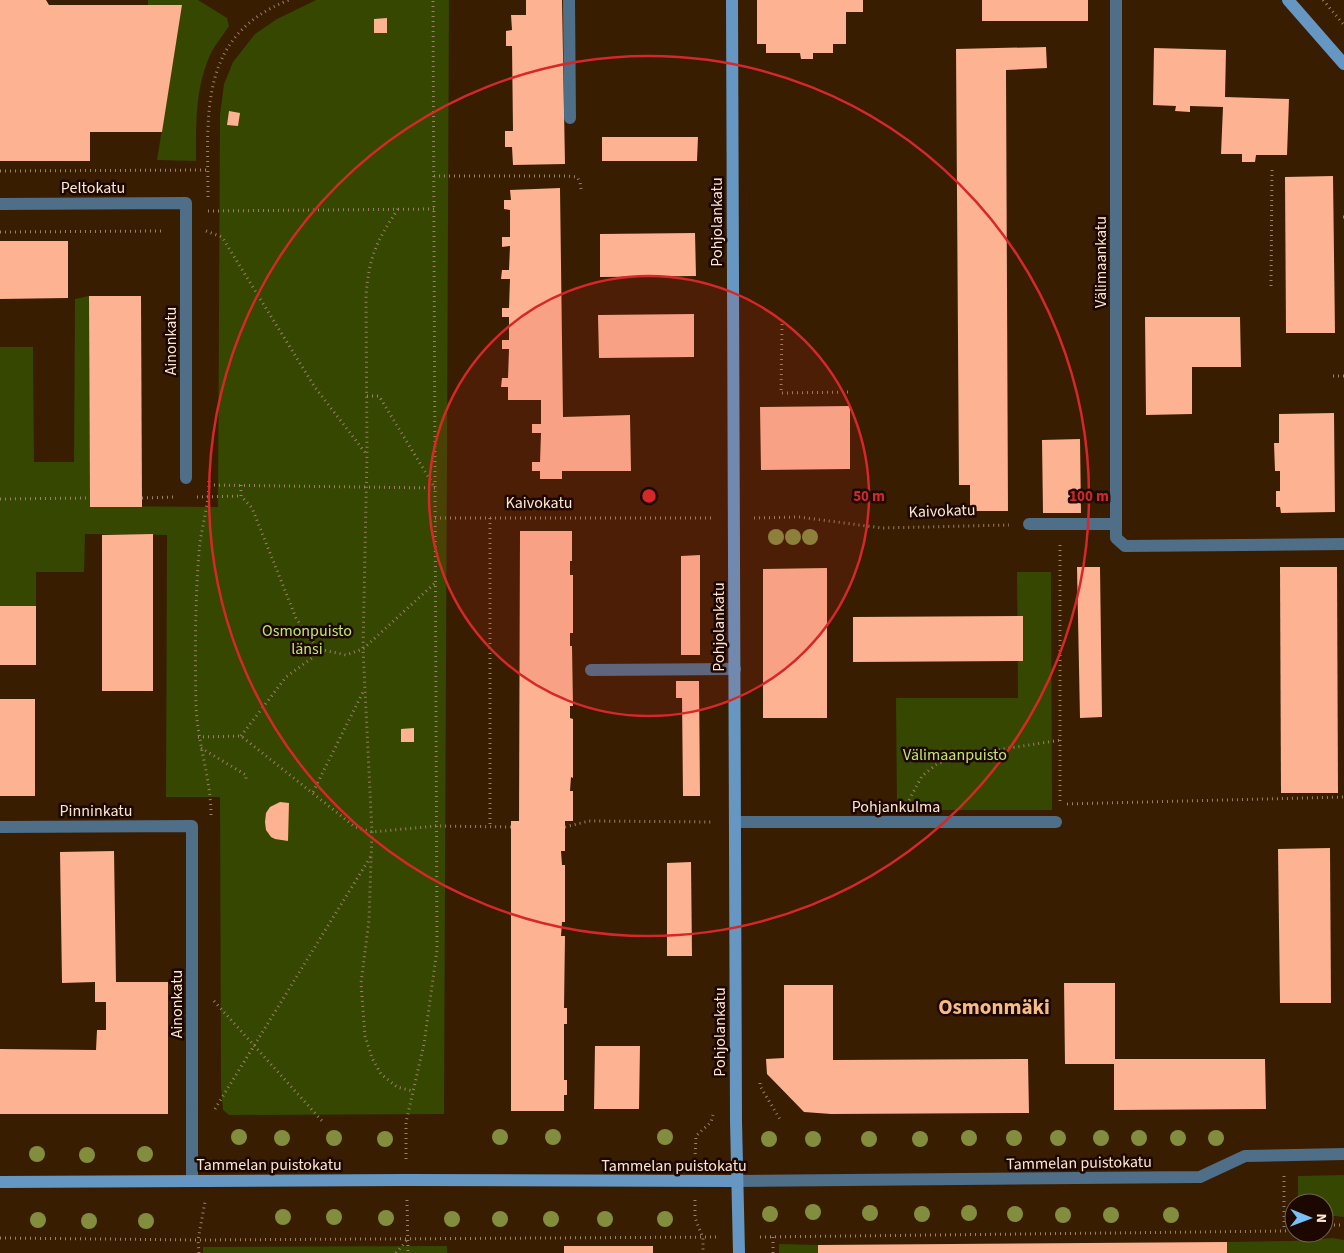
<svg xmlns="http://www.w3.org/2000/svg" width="1344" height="1253" font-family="'Source Sans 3',sans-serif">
  <rect width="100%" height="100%" fill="#381d00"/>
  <g fill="#354700">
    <path d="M148,0H198L227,18L229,26C224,34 217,42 212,51C195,86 196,123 196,161L157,160L182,5H148Z"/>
    <path d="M316,0H449L444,1114L229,1115L223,1110L221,1087L220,797H166L167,535L85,534L84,572H36V606H0V347H33L34,462H74L75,299L89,296L90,506L218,507L220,115L224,84L233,62L255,34L277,19Z"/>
    <path d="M1017,572H1051L1052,810H897L896,698H1018Z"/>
    <path d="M1344,1175V1217L1324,1215V1203H1299L1298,1201V1176Z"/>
    <path d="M1333,1238L1344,1240V1253H1227V1242L1293,1241Z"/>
    <path d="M779,1244L818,1245V1253H779Z"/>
    <path d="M447,1246V1253H203V1247Z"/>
  </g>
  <g fill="#fdb291">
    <path d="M0,0H46L49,5H182L162,132H90V161H0Z"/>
    <path d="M526,0H562L565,164L513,165L512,147H505V131H513L512,46H506V31L512,30L511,15H526Z"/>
    <path d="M757,0H863V12H846V44H833V53H813V59H801L800,53H766V44H757Z"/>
    <rect x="982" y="0" width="106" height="21"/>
    <path d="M387,18V33H374V19Z"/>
    <path d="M1046,47L1047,68L1006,70L1008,511H970V485H959L956,49Z"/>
    <path d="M1154,48L1226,50L1225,97L1289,99L1287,155H1256L1255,162H1242V154H1221L1223,107L1190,106V112L1175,111L1176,106L1153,105Z"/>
    <path d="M229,111L240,113L238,126L227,125Z"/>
    <path d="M602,137H698L697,161H602Z"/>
    <path d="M1333,176L1335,333H1286L1285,177Z"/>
    <path d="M560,188L563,417L630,415L631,471H562V479H540V471H532V462H540L541,433H532V424H541V400H508V387H501L502,378H508L509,349H502V340H509V317H502V308H509L510,279H501L502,270H509L510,246L502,247V237H510V210L504,209V200H511L510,190Z"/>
    <path d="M695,233L696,276L600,277V234Z"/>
    <path d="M0,241H68V298L0,299Z"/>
    <path d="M89,296H141L142,507H90Z"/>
    <path d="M694,314V357L599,358L598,315Z"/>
    <path d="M1145,317H1240L1241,367H1192V414L1146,415Z"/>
    <path d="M850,406V469L761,470L760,407Z"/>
    <path d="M1334,413L1335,512L1281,513L1280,507H1276V491H1280V471H1275L1274,443H1279V414Z"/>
    <path d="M1080,439L1081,513H1043L1042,440Z"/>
    <path d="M520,531H572V561H570V575H573V633H570V646H572L573,706H570V718L573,719V778L571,777L570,791H573V821H565V851H561L562,865H565V922H562L561,936H565L564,1008H567V1024H564V1080H567V1095H564V1111H511V821H519Z"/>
    <path d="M153,534V691H102V535Z"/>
    <path d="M700,555V655H681V556Z"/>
    <path d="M1077,567H1100L1102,717L1080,718Z"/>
    <path d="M1280,567H1337L1338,793H1281Z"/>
    <path d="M827,568V718H763V569Z"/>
    <rect x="0" y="606" width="36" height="59"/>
    <path d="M1023,616V661L853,662V617Z"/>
    <path d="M676,681H699L700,796H683L682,698H676Z"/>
    <rect x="0" y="699" width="35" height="97"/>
    <path d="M414,728V742H401V729Z"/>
    <path d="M280,802L289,803L288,841L275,839L271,837L266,830L265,822L266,813L270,807Z"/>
    <path d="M1330,848L1331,1003H1280L1278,849Z"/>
    <path d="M114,851L116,982H168V1114H0V1049L96,1050L97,1030H106V1002H95V982L62,983L60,852Z"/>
    <path d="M691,862L692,956H667V863Z"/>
    <path d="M1064,983H1115V1059H1265L1266,1109L1114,1110V1064H1065Z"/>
    <path d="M784,985H833V1060L1028,1059L1029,1113L831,1114L804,1112L767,1074L766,1059L784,1058Z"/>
    <path d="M595,1046H640L639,1109H594Z"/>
    <path d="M1227,1242V1253H818V1245Z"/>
    <rect x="564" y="1246" width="89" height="7"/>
  </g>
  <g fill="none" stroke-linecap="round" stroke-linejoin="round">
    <g stroke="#9a8167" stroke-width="3" stroke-dasharray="1 4" stroke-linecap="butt">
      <path d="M1323,0L1344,25"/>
      <path d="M0,171L208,170"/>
      <path d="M434,176H567L577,177L580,182L581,189"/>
      <path d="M208,197C208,115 197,36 289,0"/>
      <path d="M398,209C376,242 369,257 366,296L367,455L363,649L372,832L369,920L361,983L365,1036L372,1058L381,1074L397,1087L413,1091"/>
      <path d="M208,211L434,209"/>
      <path d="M1343,217H1344"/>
      <path d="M206,231L222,237L314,386L367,455"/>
      <path d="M0,232L165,231"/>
      <path d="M1271,286L1272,166"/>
      <path d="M782,324L781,393L849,392"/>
      <path d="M1333,376H1344"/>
      <path d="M367,396H379L435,488"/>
      <path d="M209,481C209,505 201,528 199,552C195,603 195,654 196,705C197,742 211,778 211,815"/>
      <path d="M209,485L435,488"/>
      <path d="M241,485V496L252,508L296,618L309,638L323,650L346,655L363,649L435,583"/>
      <path d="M197,497L241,496"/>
      <path d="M142,498L175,497"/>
      <path d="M0,499L89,498"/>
      <path d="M435,518H712"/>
      <path d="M490,518V827"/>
      <path d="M754,518L799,517L882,528L1009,525"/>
      <path d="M1060,545V801"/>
      <path d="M241,736L286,677L323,650"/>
      <path d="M198,737L241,736L355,827L372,832L436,826L511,827"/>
      <path d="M201,748L246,775V782"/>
      <path d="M313,792L364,690"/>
      <path d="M909,800L922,776L937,764L965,755L1061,740"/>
      <path d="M1067,804L1344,797"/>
      <path d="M565,827L589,821L713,822"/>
      <path d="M214,1001L323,1122"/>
      <path d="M760,1083V1086L781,1121"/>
      <path d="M215,1109L371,856"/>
      <path d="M406,1159V1122L424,1044L437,950L433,0"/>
      <path d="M695,1159L696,1136L711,1122L713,1115"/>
      <path d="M1284,1176V1231"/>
      <path d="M407,1200L408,1253"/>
      <path d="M695,1200V1218L703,1238V1253"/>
      <path d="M1324,1225H1344"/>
      <path d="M760,1237L1284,1231L1294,1230"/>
      <path d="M0,1238L198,1240L719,1237"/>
      <path d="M199,1253L198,1240L205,1202"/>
      <path d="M396,1253L407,1240"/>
      <path d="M773,1253V1237"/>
    </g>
    <g stroke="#4f6e88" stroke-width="12">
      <path d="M569,0L570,118"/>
      <path d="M1029,524H1116"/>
      <path d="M591,670L735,669"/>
      <path d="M192,1181V1107"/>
    </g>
    <g stroke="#4f6e88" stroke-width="12">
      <path d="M1116,0V538L1125,546L1344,544"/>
      <path d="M0,204L186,203V478"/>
      <path d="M735,822H1056"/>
      <path d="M0,827L192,826V1107"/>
      <path d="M737,1181L1200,1177L1245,1156L1344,1154"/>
    </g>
    <g stroke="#6597c2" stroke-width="12">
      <path d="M732,0L736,1121L739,1253"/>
      <path d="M1288,0L1344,64"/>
      <path d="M0,1182L406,1180L737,1181"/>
    </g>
  </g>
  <g fill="#838d3e">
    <circle cx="776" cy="537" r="8"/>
    <circle cx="793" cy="537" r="8"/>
    <circle cx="810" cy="537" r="8"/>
    <circle cx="239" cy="1137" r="8"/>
    <circle cx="500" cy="1137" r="8"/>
    <circle cx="553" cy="1137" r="8"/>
    <circle cx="665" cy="1137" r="8"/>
    <circle cx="282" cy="1138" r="8"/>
    <circle cx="334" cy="1138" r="8"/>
    <circle cx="969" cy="1138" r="8"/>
    <circle cx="1014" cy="1138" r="8"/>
    <circle cx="1058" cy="1138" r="8"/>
    <circle cx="1101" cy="1138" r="8"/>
    <circle cx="1139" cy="1138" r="8"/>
    <circle cx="1178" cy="1138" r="8"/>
    <circle cx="1216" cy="1138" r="8"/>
    <circle cx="385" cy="1139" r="8"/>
    <circle cx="769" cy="1139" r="8"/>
    <circle cx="813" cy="1139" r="8"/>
    <circle cx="869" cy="1139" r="8"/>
    <circle cx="920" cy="1139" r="8"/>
    <circle cx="37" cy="1154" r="8"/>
    <circle cx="145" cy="1154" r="8"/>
    <circle cx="87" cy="1155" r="8"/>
    <circle cx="813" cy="1212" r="8"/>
    <circle cx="870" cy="1213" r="8"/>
    <circle cx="969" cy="1213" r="8"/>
    <circle cx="770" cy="1214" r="8"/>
    <circle cx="922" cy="1214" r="8"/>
    <circle cx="1015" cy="1214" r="8"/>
    <circle cx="1063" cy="1215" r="8"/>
    <circle cx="1111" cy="1215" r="8"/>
    <circle cx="1171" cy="1215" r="8"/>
    <circle cx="283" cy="1217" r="8"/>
    <circle cx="334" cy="1217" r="8"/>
    <circle cx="386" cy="1218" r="8"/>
    <circle cx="452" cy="1219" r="8"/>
    <circle cx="500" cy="1219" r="8"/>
    <circle cx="551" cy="1219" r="8"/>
    <circle cx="605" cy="1219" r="8"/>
    <circle cx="665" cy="1219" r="8"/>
    <circle cx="38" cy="1220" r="8"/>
    <circle cx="89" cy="1221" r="8"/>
    <circle cx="146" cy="1221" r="8"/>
  </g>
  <circle cx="649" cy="496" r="220" fill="#d62828" fill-opacity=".12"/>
  <g fill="none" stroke="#d62828" stroke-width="2.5">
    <circle cx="649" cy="496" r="220"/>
    <circle cx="649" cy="496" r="440"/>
  </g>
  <g text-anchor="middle" stroke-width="5" stroke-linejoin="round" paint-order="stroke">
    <g font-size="16" fill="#fee6d0" stroke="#1c0800">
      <text x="93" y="193">Peltokatu</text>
      <text transform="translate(716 222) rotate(-90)" y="6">Pohjolankatu</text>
      <text transform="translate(1100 262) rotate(-90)" y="6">Välimaankatu</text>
      <text transform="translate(170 341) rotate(-90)" y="6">Ainonkatu</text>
      <text x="539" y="508">Kaivokatu</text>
      <text transform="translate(942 510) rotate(-2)" y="6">Kaivokatu</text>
      <text transform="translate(718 627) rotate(-90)" y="6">Pohjolankatu</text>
      <text x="896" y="812">Pohjankulma</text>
      <text x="96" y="816">Pinninkatu</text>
      <text transform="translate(176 1004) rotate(-90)" y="6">Ainonkatu</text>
      <text transform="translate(719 1032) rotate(-90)" y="6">Pohjolankatu</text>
      <text transform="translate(1079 1162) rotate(-1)" y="6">Tammelan puistokatu</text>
      <text x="269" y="1170">Tammelan puistokatu</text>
      <text x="674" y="1171">Tammelan puistokatu</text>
    </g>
    <g font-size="16" fill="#c0e871" stroke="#1c0800">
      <text x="307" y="636">Osmonpuisto<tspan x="307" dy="18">länsi</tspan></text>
      <text x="955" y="760">Välimaanpuisto</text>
    </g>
    <g font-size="21" font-weight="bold" fill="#f7bc84" stroke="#1c0800">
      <text x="994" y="1014">Osmonmäki</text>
    </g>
  </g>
  <circle cx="649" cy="496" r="8" fill="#d62828" stroke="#1c0800" stroke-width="2.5"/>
  <g font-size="15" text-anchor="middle" font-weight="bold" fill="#d62828" stroke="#1c0800" stroke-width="5" stroke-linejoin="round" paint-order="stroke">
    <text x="869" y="501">50 m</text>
    <text x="1089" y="501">100 m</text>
  </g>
  <g transform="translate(1309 1218) rotate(91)"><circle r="24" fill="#1c0800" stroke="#766153"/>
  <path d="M0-4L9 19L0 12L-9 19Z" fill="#79bff8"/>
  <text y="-8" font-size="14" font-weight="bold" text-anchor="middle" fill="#fee6d0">N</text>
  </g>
</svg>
